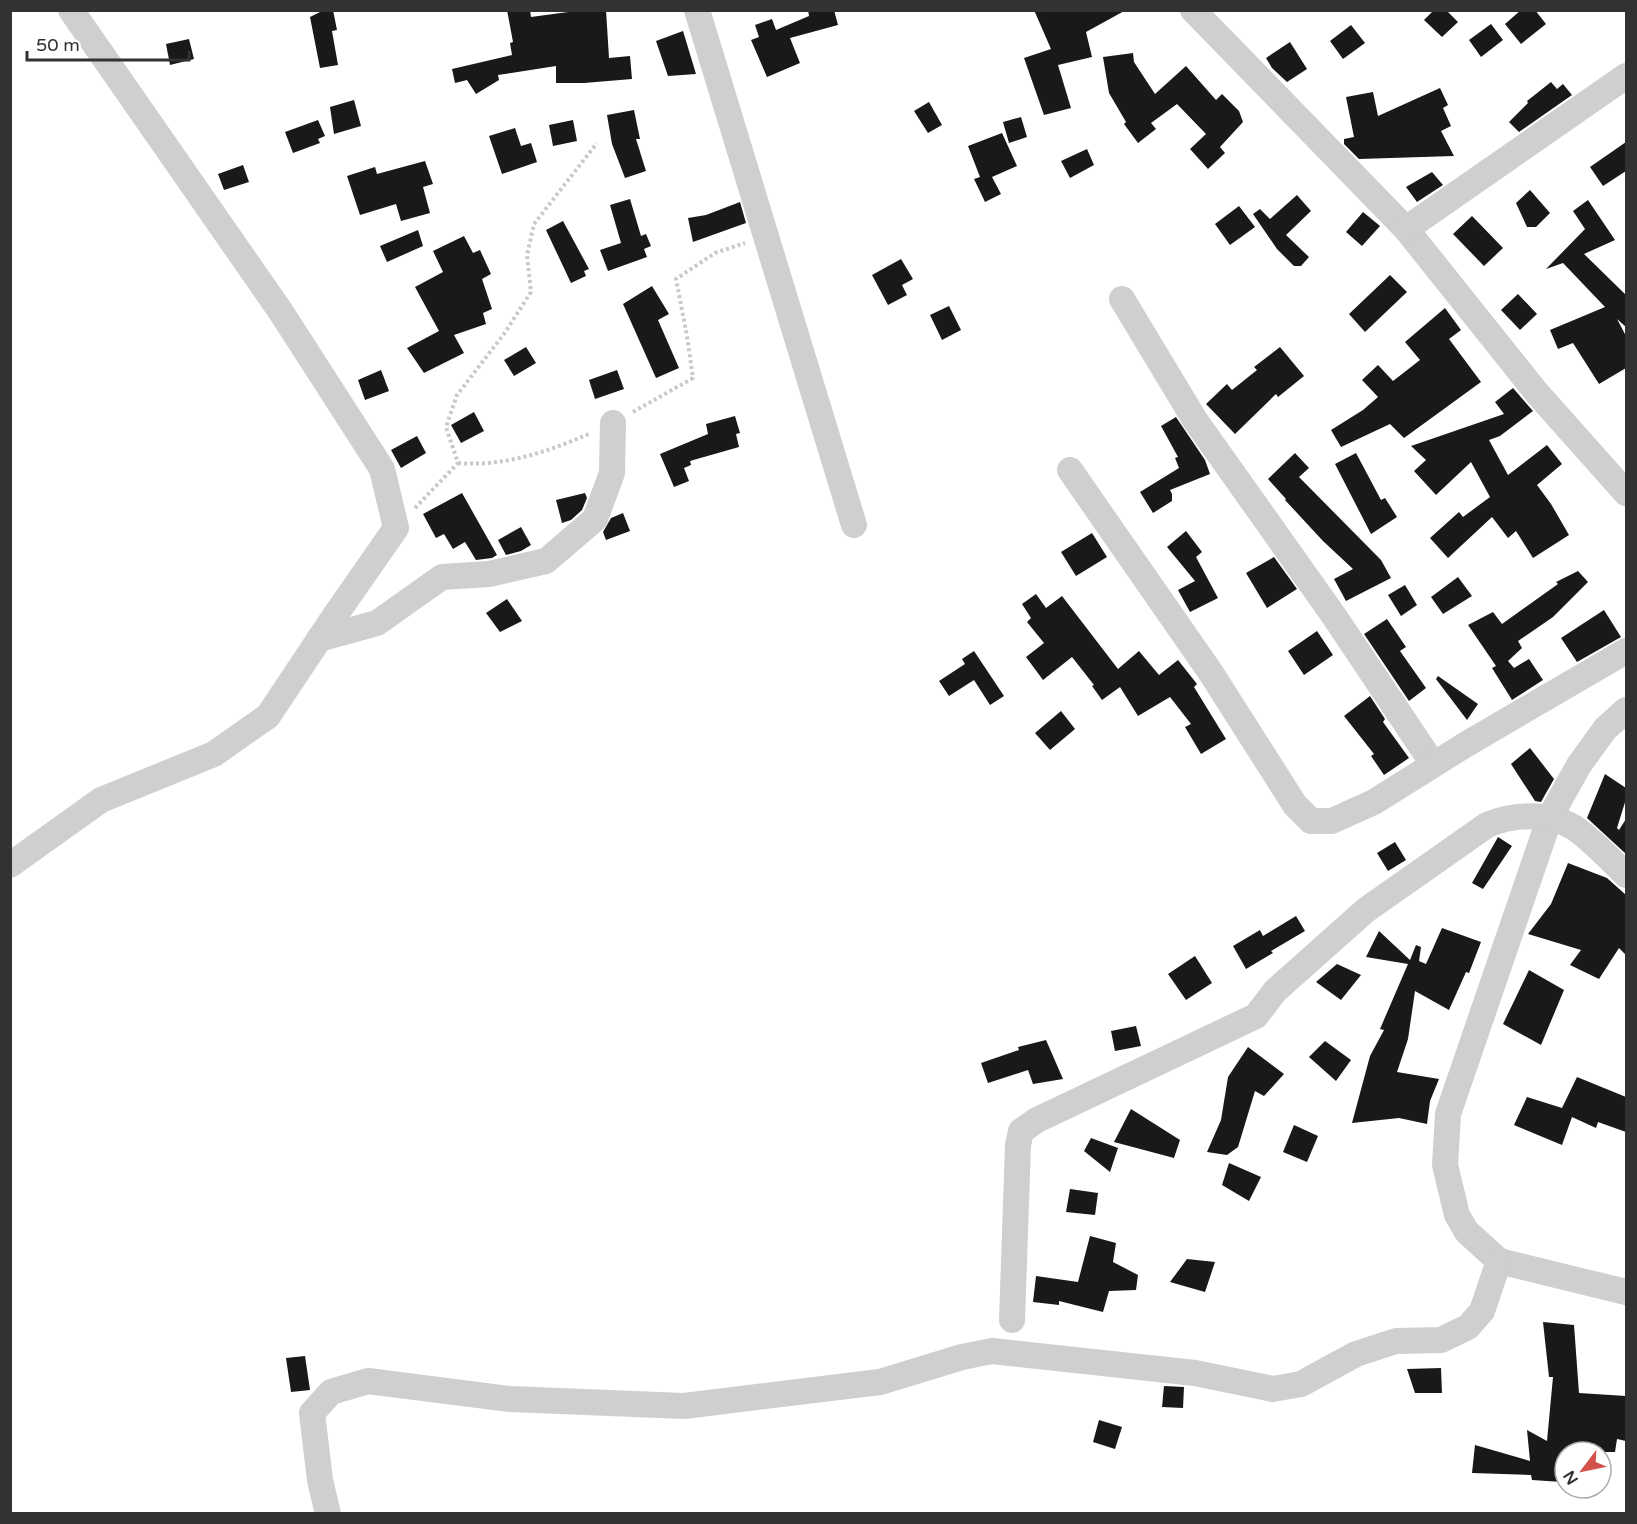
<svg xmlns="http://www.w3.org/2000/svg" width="1637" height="1524" font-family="'Varela Round',sans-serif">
  <rect width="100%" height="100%" fill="#fff"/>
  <g fill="#191919">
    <path d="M324,10H333L337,30L332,31L338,65L320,68L310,17Z"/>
    <path d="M507,10H530L531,17L583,10H606L609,58L630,56L632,79L584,83H556V66L498,75L499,80L476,94L467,80L455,83L452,69L512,55L510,43L513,42Z"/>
    <path d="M808,10H834L838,25L790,38L800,63L767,77L751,40L759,37L755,25L772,19L776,30L809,16Z"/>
    <path d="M1034,10H1126L1086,32L1092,57L1058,65L1071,108L1044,115L1024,58L1051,49Z"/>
    <path d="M1434,10H1446L1458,22L1442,37L1424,20Z"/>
    <path d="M1521,10H1535L1546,24L1521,44L1505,24Z"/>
    <path d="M1491,24L1503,40L1481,57L1469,40Z"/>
    <path d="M1351,25L1365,43L1343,59L1330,41Z"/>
    <path d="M683,31L696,74L668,76L656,41Z"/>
    <path d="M189,39L194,59L170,65L166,44Z"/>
    <path d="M1290,42L1307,69L1287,82L1272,68L1266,58Z"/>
    <path d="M1133,53L1134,62L1155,94L1186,66L1216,100L1222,94L1239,111L1243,122L1220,147L1225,153L1208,169L1190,149L1206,134L1177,104L1151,123L1156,129L1138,143L1124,124L1126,122L1109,93L1103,57Z"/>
    <path d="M1551,82L1557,89L1563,84L1572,95L1519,132L1509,122L1528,103L1527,101Z"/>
    <path d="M1440,88L1448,105L1443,108L1451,126L1441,131L1454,156L1359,159L1344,144V139L1354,137L1346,97L1373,92L1378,116Z"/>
    <path d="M354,100L361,126L334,134L330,107Z"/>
    <path d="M929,102L942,125L928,133L914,111Z"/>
    <path d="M634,110L640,139H636L646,171L625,178L612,144L607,115Z"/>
    <path d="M1021,117L1027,137L1009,143L1003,122Z"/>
    <path d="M318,120L325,136L318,139L320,143L293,153L285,132Z"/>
    <path d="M573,120L577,141L553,146L549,125Z"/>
    <path d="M515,128L521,146L531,143L537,162L502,174L489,136Z"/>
    <path d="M1002,133L1017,166L992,177L1001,194L985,202L974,179L980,177L968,146Z"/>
    <path d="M1626,142V171L1603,186L1590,167Z"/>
    <path d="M1087,149L1094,165L1070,178L1061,161Z"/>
    <path d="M425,161L433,184L423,187L430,213L401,221L396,204L360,215L347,176L375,167L377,174Z"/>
    <path d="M243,165L249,182L224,190L218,174Z"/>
    <path d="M1432,172L1443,185L1417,202L1406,187Z"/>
    <path d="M1530,190L1550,213L1536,227H1527L1516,203Z"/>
    <path d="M1297,195L1311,211L1286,235L1309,257L1301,266H1294L1277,249L1253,214L1260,209L1270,219Z"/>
    <path d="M630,199L641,236L646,234L651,246L644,249L647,257L608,271L600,250L621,243L610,205Z"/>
    <path d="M1588,200L1615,240L1584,254L1626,295V327L1617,319L1626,336V368L1599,384L1573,343L1558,349L1550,330L1605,307L1563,263L1546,269L1585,229L1573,211Z"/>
    <path d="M740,202L746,223L693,242L688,218L706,215Z"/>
    <path d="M1239,206L1255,227L1230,245L1215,224Z"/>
    <path d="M1363,212L1380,226L1362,246L1346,232Z"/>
    <path d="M1472,216L1503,248L1484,266L1453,234Z"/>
    <path d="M563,221L589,269L584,271L586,276L571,283L546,230Z"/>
    <path d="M418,230L423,246L387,262L380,246Z"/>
    <path d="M464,236L473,253L480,250L491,274L482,279L492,309L483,313L486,324L454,335L464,353L424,373L407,348L439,331L415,287L443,272L433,251Z"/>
    <path d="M901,259L913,279L902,285L907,295L888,305L872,275Z"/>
    <path d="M1390,275L1407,292L1365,332L1349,314Z"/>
    <path d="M652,286L669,314L658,320L679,368L656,378L623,304Z"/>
    <path d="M1518,294L1537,314L1520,330L1501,310Z"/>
    <path d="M949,306L961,330L942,340L930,315Z"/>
    <path d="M1445,308L1461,330L1449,339L1481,382L1404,438L1390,424L1341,447L1331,430L1363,410L1378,397L1362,380L1378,365L1393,381L1420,360L1405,342Z"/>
    <path d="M526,347L536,363L514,376L504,360Z"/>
    <path d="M1280,347L1304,376L1278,397L1276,394L1235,434L1206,404L1227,384L1232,390L1257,370L1254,367Z"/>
    <path d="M381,370L389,391L365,400L358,380Z"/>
    <path d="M617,370L624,389L595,399L589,380Z"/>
    <path d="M1513,388L1533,411L1500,436L1489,440L1508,475L1547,445L1562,464L1537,485L1551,504L1569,535L1533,558L1516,531L1508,538L1492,517L1448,558L1430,538L1459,512L1463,517L1490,497L1471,462L1436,495L1414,471L1426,460L1411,446L1504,414L1495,402Z"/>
    <path d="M474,412L484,431L461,443L451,425Z"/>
    <path d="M735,416L740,433L736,434L739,447L690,461L691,465L684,468L689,481L674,487L660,454L708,434L706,424Z"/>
    <path d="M1176,417L1205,460L1210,474L1170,490L1172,494V501L1153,513L1140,492L1179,468L1175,458L1178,457L1161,426Z"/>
    <path d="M417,436L426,453L401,468L391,450Z"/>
    <path d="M1295,453L1309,468L1299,477L1381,560L1391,578L1346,601L1334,579L1353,569L1323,541L1285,500L1286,499L1268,479Z"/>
    <path d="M1356,453L1381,500L1385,498L1397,517L1371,534L1335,464Z"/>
    <path d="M462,493L497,555L492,558L476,560L465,542L453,549L444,534L436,538L423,514Z"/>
    <path d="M585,493L587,498L582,510L571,520L562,523L556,500Z"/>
    <path d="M623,513L630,531L606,540L603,532L611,518Z"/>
    <path d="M521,527L531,545L521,551L506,555L498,540Z"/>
    <path d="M1186,531L1202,552L1196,557L1218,598L1190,612L1178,590L1195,581L1167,547Z"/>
    <path d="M1092,533L1107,557L1076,576L1061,552Z"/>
    <path d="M1274,557L1297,589L1267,608L1246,573Z"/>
    <path d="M1578,571L1588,582L1553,617L1518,641L1522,648L1508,661L1514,668L1529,659L1543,680L1512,700L1492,668L1496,666L1468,625L1493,612L1502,624L1558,584L1556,582Z"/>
    <path d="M1458,577L1472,596L1443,614L1431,597Z"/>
    <path d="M1405,585L1417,605L1401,616L1388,595Z"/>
    <path d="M1036,594L1046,608L1062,596L1118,669L1139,651L1159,675L1178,660L1197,684L1194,687L1226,739L1201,754L1185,727L1191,724L1170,697L1138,716L1120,687L1102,700L1092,686L1094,685L1072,657L1043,680L1026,657L1044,643L1027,622L1031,618L1022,604Z"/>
    <path d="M507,599L522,621L500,632L486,613Z"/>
    <path d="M1604,610L1621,637L1577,662L1561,638Z"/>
    <path d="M1387,619L1406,647L1400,651L1426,688L1409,701L1364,634Z"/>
    <path d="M1317,631L1333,655L1304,675L1288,651Z"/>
    <path d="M974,651L1004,696L990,705L974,680L949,696L939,681L965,664L962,659Z"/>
    <path d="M1438,676L1478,704L1467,720L1436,679Z"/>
    <path d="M1370,696L1385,719L1383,722L1409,758L1384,775L1371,756L1374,754L1344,716Z"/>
    <path d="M1061,711L1075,729L1050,750L1035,733Z"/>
    <path d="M1530,748L1554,779L1541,802L1535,801L1511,764Z"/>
    <path d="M1605,774L1626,788V799L1617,828L1619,830L1626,819V854L1587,818Z"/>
    <path d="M1498,837L1512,846L1483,889L1472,883Z"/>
    <path d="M1395,842L1406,860L1388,871L1377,853Z"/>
    <path d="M1568,863L1607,878L1626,895V955L1619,948L1599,979L1570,965L1581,950L1528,934L1551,904Z"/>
    <path d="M1296,916L1305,931L1271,951L1273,953L1246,969L1233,946L1260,930L1263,936Z"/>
    <path d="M1442,928L1481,942L1469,973L1466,972L1449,1010L1415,991L1408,1039L1397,1072L1439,1079L1430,1101L1427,1124L1399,1118L1352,1123L1370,1056L1384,1030L1380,1029L1408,964L1366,957L1379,931L1410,960L1416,945L1421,947L1419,961L1426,964Z"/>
    <path d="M1195,956L1212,983L1186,1000L1168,974Z"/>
    <path d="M1337,964L1361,975L1341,1000L1316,982Z"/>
    <path d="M1529,970L1564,990L1541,1045L1503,1024Z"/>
    <path d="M1136,1026L1141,1046L1115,1051L1111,1031Z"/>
    <path d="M1046,1040L1063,1079L1033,1084L1028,1070L988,1083L981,1063L1019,1050L1018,1047Z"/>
    <path d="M1325,1041L1351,1060L1336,1081L1309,1057Z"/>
    <path d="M1248,1047L1284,1074L1264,1096L1255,1091L1238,1147L1227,1155L1207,1152L1221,1120L1228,1077Z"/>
    <path d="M1577,1077L1626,1097V1132L1598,1122L1596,1128L1572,1117L1562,1145L1514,1125L1527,1097L1562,1108Z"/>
    <path d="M1131,1109L1180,1140L1174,1158L1114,1142Z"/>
    <path d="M1294,1125L1318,1136L1307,1162L1283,1152Z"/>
    <path d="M1091,1138L1118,1148L1110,1172L1084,1151Z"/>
    <path d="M1229,1163L1261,1177L1249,1201L1222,1185Z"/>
    <path d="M1070,1189L1098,1193L1095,1215L1066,1212Z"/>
    <path d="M1090,1236L1116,1243L1113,1262L1138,1275L1136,1290L1109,1291L1103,1312L1059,1301V1305L1033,1302L1036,1276L1078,1282Z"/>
    <path d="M1187,1259L1215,1262L1205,1292L1170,1282Z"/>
    <path d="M1543,1322L1574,1325L1579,1393L1626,1396V1441L1617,1439L1615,1452H1565V1468L1562,1482L1532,1480L1531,1475L1472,1473L1475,1445L1530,1461L1527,1430L1547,1441L1553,1377H1549Z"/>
    <path d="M305,1356L310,1390L291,1392L286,1358Z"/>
    <path d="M1441,1368L1442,1393H1415L1407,1369Z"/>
    <path d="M1164,1386L1184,1387L1183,1408L1162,1407Z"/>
    <path d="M1099,1420L1122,1427L1115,1449L1093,1442Z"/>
  </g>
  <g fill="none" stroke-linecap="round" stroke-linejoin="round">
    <g stroke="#c9c9c9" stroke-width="4" stroke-dasharray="3 3" stroke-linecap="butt">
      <path d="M633,412L693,378L687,336L676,279L715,253L745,243"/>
      <path d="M458,463C504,467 550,451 591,433"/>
      <path d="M415,508L458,463L446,427L457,395L504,334L531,292L527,255L534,224L597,143"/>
    </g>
    <g stroke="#cfcfcf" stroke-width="26">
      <path d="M697,10L854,525"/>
      <path d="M1193,10L1406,229L1537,393L1626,493"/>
      <path d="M1406,229L1626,76"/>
      <path d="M1122,299L1195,420L1334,616L1433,764"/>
      <path d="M1070,470L1211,673L1295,805L1311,821H1332L1374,802L1465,745L1626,651"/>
      <path d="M319,639L377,623L442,577L489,574L546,561L595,519L612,473L613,423"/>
      <path d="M1626,710L1605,729L1579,765L1550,817L1448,1114L1445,1165L1457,1215L1467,1232L1499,1261L1626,1292"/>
      <path d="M10,865L101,800L214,754L268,716L334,617L396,528L382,469L281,312L71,10"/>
      <path d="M1012,1320L1018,1145L1021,1131L1037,1120L1256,1016L1275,991L1366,910L1487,825C1514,814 1548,812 1573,827C1589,837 1612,861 1626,875"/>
      <path d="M328,1514L320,1480L312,1413L331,1392L368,1381L510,1399L684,1406L880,1382L962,1357L992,1351L1195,1373L1273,1389L1301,1384L1356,1354L1396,1341L1441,1340L1468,1327L1482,1311L1499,1261"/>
    </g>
  </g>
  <rect width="1637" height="1524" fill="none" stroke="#323232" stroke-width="24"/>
  <g transform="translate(1583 1470) rotate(238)"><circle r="28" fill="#ffffff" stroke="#adadad" stroke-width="1.5"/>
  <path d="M0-4.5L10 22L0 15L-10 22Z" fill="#d3514a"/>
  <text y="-9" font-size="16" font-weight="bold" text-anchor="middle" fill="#323232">N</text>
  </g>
  <path d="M27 51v9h162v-9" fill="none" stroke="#323232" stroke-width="3"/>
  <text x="36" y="51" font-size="18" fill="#323232" stroke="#ffffff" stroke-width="4.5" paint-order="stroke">50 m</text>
</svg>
